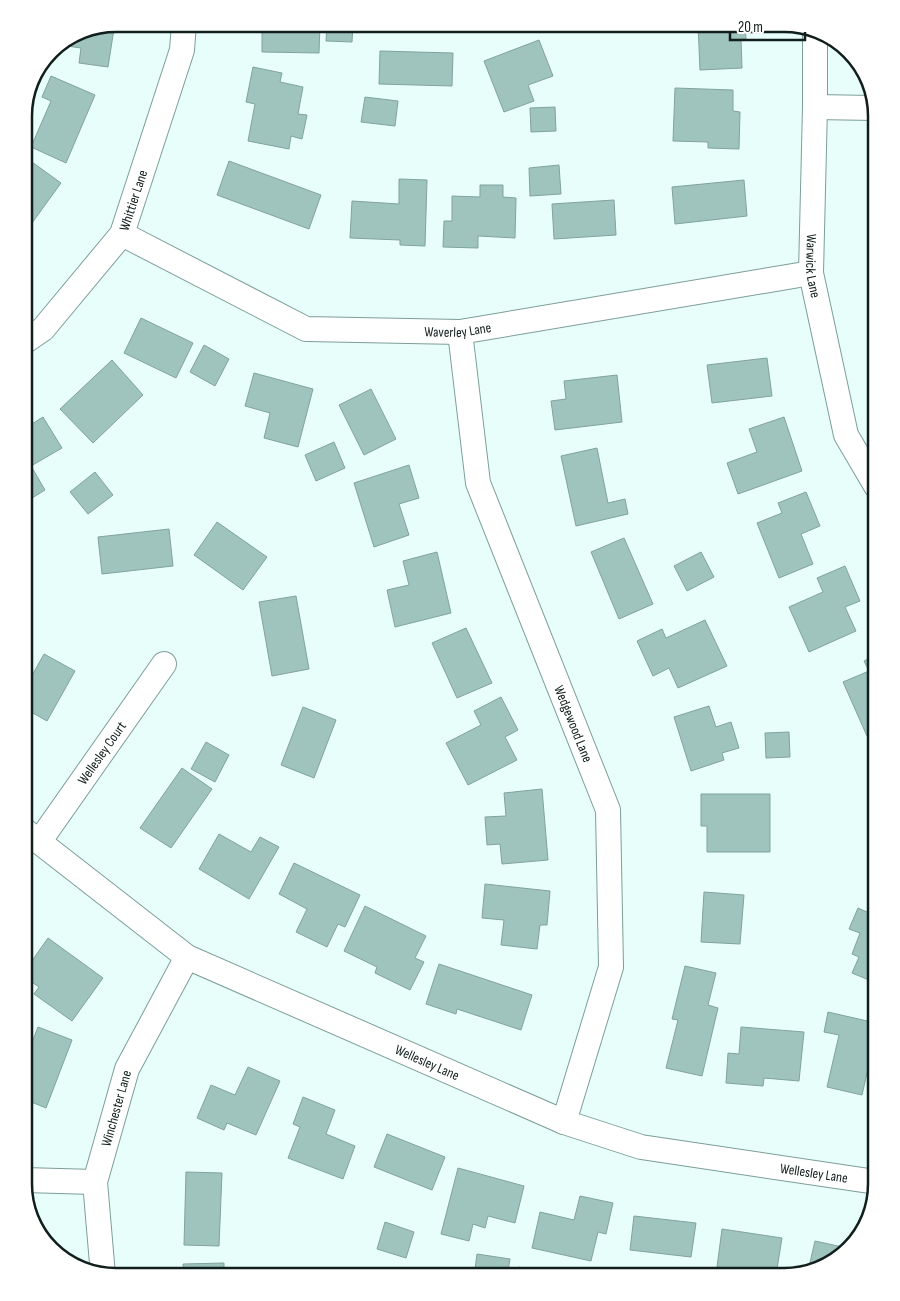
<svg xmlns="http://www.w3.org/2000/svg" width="900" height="1301" font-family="'Sofia Sans Condensed',sans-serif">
  <rect width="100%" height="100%" fill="#e8fefa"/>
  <g fill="#9fc3bd" stroke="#81a39e">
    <path d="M262,24H320L319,53L262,52Z"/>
    <path d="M327,24H353L352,42L326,41Z"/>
    <path d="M698,24H745L746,39H741L742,68L700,70Z"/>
    <path d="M104,28L114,29L108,67L79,63L81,48L60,45Z"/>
    <path d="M539,40L553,76L528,85L534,101L504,112L484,61Z"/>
    <path d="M380,51L453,53L452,86L379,84Z"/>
    <path d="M253,67L282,73L280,82L303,87L298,114L307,115L302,139L291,136L289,149L248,141L255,104L246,102Z"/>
    <path d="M51,76L95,95L66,163L31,147L51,101L42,97Z"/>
    <path d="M675,88L733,90V111L740,112L739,149L708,148V142L673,141Z"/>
    <path d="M365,97L398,101L395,126L361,122Z"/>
    <path d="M555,107L556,131L531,132L530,108Z"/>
    <path d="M229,161L321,195L309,229L217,195Z"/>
    <path d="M32,162L61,183L24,234V174Z"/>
    <path d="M559,165L561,194L530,196L529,168Z"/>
    <path d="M399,179L427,180L425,246L400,245V240L350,238L352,201L399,204Z"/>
    <path d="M744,180L747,216L675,224L672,187Z"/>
    <path d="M480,185H503V197L516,198L515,238L478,236V248L443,247L444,221H452V196L480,197Z"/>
    <path d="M614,200L616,235L554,239L552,204Z"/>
    <path d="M141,318L193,343L176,378L124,353Z"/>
    <path d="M204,345L229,359L215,386L190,372Z"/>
    <path d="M767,358L772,396L712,403L707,365Z"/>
    <path d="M112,360L143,395L93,443L60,409Z"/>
    <path d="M254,373L313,389L298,447L264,438L270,413L245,406Z"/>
    <path d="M617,375L622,422L555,430L551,401L566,399L564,381Z"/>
    <path d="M371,389L396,439L364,455L339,405Z"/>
    <path d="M43,417L62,448L31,466L45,490L24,503V429Z"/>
    <path d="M784,417L802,471L738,494L727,463L757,452L749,429Z"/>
    <path d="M334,442L345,468L316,481L305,455Z"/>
    <path d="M597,448L608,503L625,499L628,514L576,526L561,456Z"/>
    <path d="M409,465L419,498L399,504L409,535L374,547L354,483Z"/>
    <path d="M95,472L113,495L88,514L70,492Z"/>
    <path d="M806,492L820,526L801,534L813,564L779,578L757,523L782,513L778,503Z"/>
    <path d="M217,522L267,557L243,590L194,555Z"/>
    <path d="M169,529L173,566L102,574L98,537Z"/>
    <path d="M624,538L653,604L619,619L591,552Z"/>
    <path d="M437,552L451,613L395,627L387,590L409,585L403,561Z"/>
    <path d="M701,552L714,577L687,591L674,566Z"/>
    <path d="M845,566L860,601L845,607L856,631L809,652L789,607L823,592L817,578Z"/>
    <path d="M296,596L309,669L272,676L259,602Z"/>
    <path d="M705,620L727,666L678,688L669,668L653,676L637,641L662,629L666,638Z"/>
    <path d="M466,628L492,683L457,698L432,643Z"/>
    <path d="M44,654L75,671L47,721L24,708V690Z"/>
    <path d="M876,655V732L867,736L843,682L869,671L864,661Z"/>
    <path d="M501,697L518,730L505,737L517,760L468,785L446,743L481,725L474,711Z"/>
    <path d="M709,706L716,727L731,722L739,748L722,753L724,760L691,771L674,717Z"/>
    <path d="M303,707L336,720L314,778L281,765Z"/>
    <path d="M789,732L790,757L766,758L765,733Z"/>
    <path d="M206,742L229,755L215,782L191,769Z"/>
    <path d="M182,768L212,789L171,848L140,828Z"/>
    <path d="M542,789L548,860L502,864L500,844L487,845L485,817L506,816L504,793Z"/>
    <path d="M701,794H770V852H707V826H701Z"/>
    <path d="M219,834L251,852L260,837L279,847L249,899L199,869Z"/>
    <path d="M294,863L360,895L345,927L338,924L327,947L296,932L307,909L279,894Z"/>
    <path d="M485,884L550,891L547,925H540L537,949L501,945L504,920L482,918Z"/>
    <path d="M704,892L744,895L740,944L701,942Z"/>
    <path d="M365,906L426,936L415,958L424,962L410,990L375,973L377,967L344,951Z"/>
    <path d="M858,908L876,916V983L852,973L859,957L852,954L860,933L849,929Z"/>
    <path d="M48,938L103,978L72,1021L34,994L39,987L24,977V972Z"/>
    <path d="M439,964L532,995L521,1030L457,1009L456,1014L426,1004Z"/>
    <path d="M685,966L716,973L708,1005L718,1008L702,1076L666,1068L678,1020L672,1019Z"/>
    <path d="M828,1012L876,1023V1048L873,1047L862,1095L827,1087L839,1035L824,1032Z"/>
    <path d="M38,1027L72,1040L46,1108L24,1099V1063Z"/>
    <path d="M741,1027L804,1032L799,1081L764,1078L763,1086L726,1083L728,1053L739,1054Z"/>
    <path d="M248,1067L280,1081L256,1135L227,1123L224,1130L197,1118L211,1085L235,1095Z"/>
    <path d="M303,1097L335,1110L326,1134L355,1146L343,1179L288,1158L300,1127L293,1124Z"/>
    <path d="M387,1134L445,1157L432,1190L374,1167Z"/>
    <path d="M458,1168L524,1186L515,1223L488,1216L485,1228L473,1224L469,1241L441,1234Z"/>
    <path d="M186,1172L222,1173L219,1246L184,1245Z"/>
    <path d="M580,1196L613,1203L606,1234L598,1232L591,1261L532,1248L540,1212L574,1220Z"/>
    <path d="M634,1216L696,1223L691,1257L630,1250Z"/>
    <path d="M385,1222L414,1232L406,1258L377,1249Z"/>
    <path d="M722,1229L782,1238L776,1275L717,1267Z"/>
    <path d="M815,1241L847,1248L830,1265L808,1271Z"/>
    <path d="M477,1254L510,1259L507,1277H474Z"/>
    <path d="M224,1263V1277H184L183,1264Z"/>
    <path d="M519,1267L548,1274L547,1277H517Z"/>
  </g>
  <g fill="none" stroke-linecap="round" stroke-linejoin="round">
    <g stroke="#7c9e99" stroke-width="26">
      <g id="street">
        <path id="s1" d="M815,32V107L811,273L846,435L876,486"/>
        <path d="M815,107L874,108"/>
        <path id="s2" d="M122,234L306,329L460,332L811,273"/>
        <path id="s3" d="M460,332L478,483L608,810L611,967L564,1122"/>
        <path id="s4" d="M24,342L43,329L122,234L182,50L184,24"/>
        <path id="s5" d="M24,830L187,957L564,1122L641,1147L876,1182"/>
        <path id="s6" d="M39,842L164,664"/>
        <path d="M24,1180L95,1182"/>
        <path id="s7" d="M103,1275L95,1182L127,1069L187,957"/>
      </g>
    </g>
    <use href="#street" stroke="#fff" stroke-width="24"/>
  </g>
  <g text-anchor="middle" stroke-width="5" stroke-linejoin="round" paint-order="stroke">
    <g font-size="14" fill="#101e1c" stroke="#fff">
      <text dy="5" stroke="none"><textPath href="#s4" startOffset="182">Whittier Lane</textPath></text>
      <text dy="5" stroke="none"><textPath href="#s1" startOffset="234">Warwick Lane</textPath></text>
      <text dy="5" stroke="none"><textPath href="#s2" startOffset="359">Waverley Lane</textPath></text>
      <text dy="5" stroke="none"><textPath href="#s3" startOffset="411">Wedgewood Lane</textPath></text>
      <text dy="5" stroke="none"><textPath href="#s6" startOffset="109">Wellesley Court</textPath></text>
      <text dy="5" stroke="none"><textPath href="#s5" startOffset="469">Wellesley Lane</textPath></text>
      <text dy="5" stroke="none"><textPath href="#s7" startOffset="170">Winchester Lane</textPath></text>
      <text dy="5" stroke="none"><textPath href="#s5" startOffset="874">Wellesley Lane</textPath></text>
    </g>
  </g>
  <path d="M0 0H900V1301H0ZM116 32H784A84 84 0 0 1 868 116V1184A84 84 0 0 1 784 1268H116A84 84 0 0 1 32 1184V116A84 84 0 0 1 116 32Z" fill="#fff" fill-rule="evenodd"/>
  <path fill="none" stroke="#101e1c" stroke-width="2.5" d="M116 32H784A84 84 0 0 1 868 116V1184A84 84 0 0 1 784 1268H116A84 84 0 0 1 32 1184V116A84 84 0 0 1 116 32Z"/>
  <path d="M730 32v8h75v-8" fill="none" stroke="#101e1c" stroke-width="2.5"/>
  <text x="738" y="32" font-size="15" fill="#101e1c" stroke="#ffffff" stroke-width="4" paint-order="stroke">20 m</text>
</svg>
